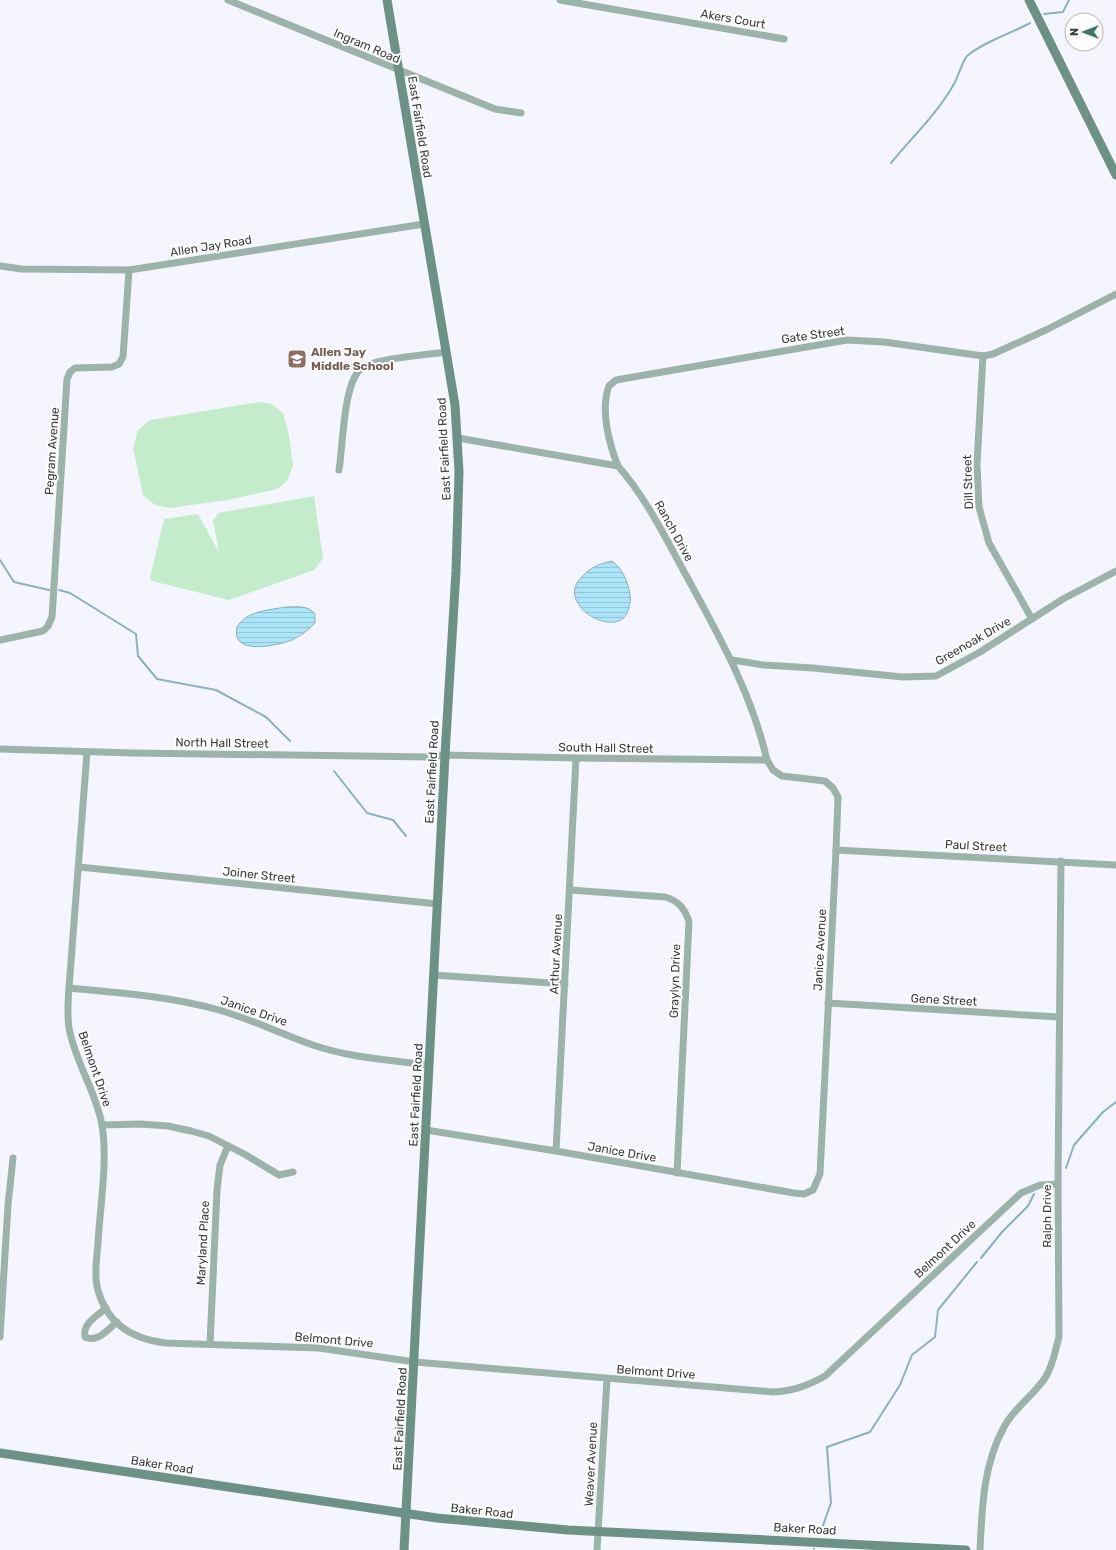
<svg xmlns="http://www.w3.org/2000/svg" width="1116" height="1550" font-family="Rubik,sans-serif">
  <defs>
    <pattern id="water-rules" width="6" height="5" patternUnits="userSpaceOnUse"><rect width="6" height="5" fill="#aae5f8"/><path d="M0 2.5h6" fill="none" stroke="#93c5d6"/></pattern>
  </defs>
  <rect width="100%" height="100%" fill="#f5f5ff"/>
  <g fill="#c3eccb">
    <path d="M259,402L272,404L283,413L289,435L293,466L287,481L277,489L228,500L170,508L155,505L143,495L133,448L138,430L150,420Z"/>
    <path d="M314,496L323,559L314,570L229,600L152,581L150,578L164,519L198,514L219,552L213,521L218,513Z"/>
  </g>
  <g fill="url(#water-rules)" stroke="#89b2c1">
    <path d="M612,561C623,569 628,582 630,595C631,599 630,603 629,607C623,643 557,608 579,580C589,568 598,564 612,561Z"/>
    <path d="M286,607C296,607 309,605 315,614V623C308,630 301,636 292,640C279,645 230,657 237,627C246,611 269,610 286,607Z"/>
  </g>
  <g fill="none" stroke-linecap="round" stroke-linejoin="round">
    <g stroke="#89b2c1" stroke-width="2">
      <path d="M1044,14L1063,12L1069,0"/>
      <path d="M891,163C913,136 937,114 954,84C958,77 963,60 967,56C985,41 1010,34 1030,23"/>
      <path d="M0,560L14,582L49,590"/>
      <path d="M59,590L70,593L136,634L138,656L157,679L216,690L266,717L290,741"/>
      <path d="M334,771L367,813L393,820L406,836"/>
      <path d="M1066,1168L1074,1145L1103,1112L1116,1102"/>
      <path d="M981,1258L1002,1232L1028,1206L1034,1194"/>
      <path d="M821,1531L831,1503L827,1447L870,1432L900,1385L912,1355L935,1337L938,1310L977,1262"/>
      <path d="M814,1550V1549"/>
    </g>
    <g stroke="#9ab3ab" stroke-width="7">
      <path d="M228,0L495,109L521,113"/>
      <path d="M560,0L784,39"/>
      <path d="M0,266L22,269L129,270L424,224"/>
      <path d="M983,356L977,464L979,507L989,543L1032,619"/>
      <path d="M618,466C609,444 600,409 609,386L616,380L847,340L884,342L983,356L993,354L1048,329L1116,294"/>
      <path d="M339,470C343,447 343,381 362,368C377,358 427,355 446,352"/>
      <path d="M0,640L43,631L48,626L52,617L67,379L70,372L75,368L112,367L119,364L123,357L129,270"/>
      <path d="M732,660L764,665L813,668L903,677L936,676L980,652L1063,599L1116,571"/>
      <path d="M0,749L133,753L431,757L445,755L576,758L767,760"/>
      <path d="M87,752L69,988C68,1001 67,1015 69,1028C75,1062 96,1091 102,1125C108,1162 100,1206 98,1243C97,1257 94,1272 97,1286C105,1322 131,1339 166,1343L319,1348L415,1362L773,1392C793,1391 807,1386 825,1376L1021,1193L1040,1185L1058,1184"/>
      <path d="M836,850L1116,865"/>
      <path d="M79,867L438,904"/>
      <path d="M570,890L665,897C679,901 685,909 689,922L677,1173"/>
      <path d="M434,975L565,984"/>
      <path d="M69,988C119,993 170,996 219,1010C251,1019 281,1034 313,1045C350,1058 391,1060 429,1065"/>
      <path d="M828,1003L1059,1017"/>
      <path d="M102,1125L140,1124L168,1126L191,1131L209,1136L246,1155L279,1175L293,1172"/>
      <path d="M426,1130L556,1151L794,1193L804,1194L813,1190L820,1174L836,850L838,797L833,788L825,781L782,776L773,770L767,760C752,694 719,636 687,577C666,539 647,499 618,466L458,438"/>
      <path d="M556,1151L576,758"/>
      <path d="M106,1308C97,1316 82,1324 85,1337C98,1343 107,1330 117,1322"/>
      <path d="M0,1337L8,1205L13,1158"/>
      <path d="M210,1344L217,1190L220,1165L228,1146"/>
      <path d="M597,1550L607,1379"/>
      <path d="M980,1550C982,1508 983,1465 1004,1427C1014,1408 1033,1396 1045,1378C1053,1366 1055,1351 1059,1337L1058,1184L1061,861"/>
    </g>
    <g stroke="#6c9287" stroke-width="9">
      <path d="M387,0L455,405L459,472L456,571L445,755L404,1550"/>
      <path d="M1029,0L1116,175"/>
      <path d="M0,1453L437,1518L568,1530L966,1550"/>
    </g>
  </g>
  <defs>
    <g id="school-square" transform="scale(1)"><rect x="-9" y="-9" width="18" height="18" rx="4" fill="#8d6e63" stroke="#fff"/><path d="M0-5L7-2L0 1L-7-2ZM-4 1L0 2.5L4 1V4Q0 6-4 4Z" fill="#fff"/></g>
  </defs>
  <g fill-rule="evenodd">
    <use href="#school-square" x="297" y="359"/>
  </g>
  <g text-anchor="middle" stroke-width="4" stroke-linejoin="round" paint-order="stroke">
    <g font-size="12" fill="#3b3c40" stroke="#fff">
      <text transform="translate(733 19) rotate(10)" y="4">Akers Court</text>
      <text transform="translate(367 46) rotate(23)" y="4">Ingram Road</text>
      <text transform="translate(420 127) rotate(81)" y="4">East Fairfield Road</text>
      <text transform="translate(211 246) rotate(-9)" y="4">Allen Jay Road</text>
      <text transform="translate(813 335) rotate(-8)" y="4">Gate Street</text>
      <text transform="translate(444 449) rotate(-93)" y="4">East Fairfield Road</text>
      <text transform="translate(52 451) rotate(-86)" y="4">Pegram Avenue</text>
      <text transform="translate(968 482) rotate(-92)" y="4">Dill Street</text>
      <text transform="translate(674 531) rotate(61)" y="4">Ranch Drive</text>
      <text transform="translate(973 641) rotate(-30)" y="4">Greenoak Drive</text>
      <text transform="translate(222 743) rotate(1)" y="4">North Hall Street</text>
      <text transform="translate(606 748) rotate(1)" y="4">South Hall Street</text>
      <text transform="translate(432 772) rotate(-87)" y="4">East Fairfield Road</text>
      <text transform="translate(976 846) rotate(3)" y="4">Paul Street</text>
      <text transform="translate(259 875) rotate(6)" y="4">Joiner Street</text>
      <text transform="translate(820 950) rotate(-87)" y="4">Janice Avenue</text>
      <text transform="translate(556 954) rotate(-87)" y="4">Arthur Avenue</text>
      <text transform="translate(675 981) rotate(-88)" y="4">Graylyn Drive</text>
      <text transform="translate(944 1000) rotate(3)" y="4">Gene Street</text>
      <text transform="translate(254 1011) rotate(19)" y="4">Janice Drive</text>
      <text transform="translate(95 1069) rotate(71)" y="4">Belmont Drive</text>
      <text transform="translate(416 1095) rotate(-87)" y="4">East Fairfield Road</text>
      <text transform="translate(622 1152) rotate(10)" y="4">Janice Drive</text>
      <text transform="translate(1047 1216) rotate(-90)" y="4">Ralph Drive</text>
      <text transform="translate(203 1243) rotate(-87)" y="4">Maryland Place</text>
      <text transform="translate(945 1249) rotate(-43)" y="4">Belmont Drive</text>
      <text transform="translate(334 1340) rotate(5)" y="4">Belmont Drive</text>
      <text transform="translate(656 1372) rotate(4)" y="4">Belmont Drive</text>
      <text transform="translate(400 1419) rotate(-87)" y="4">East Fairfield Road</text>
      <text transform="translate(591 1464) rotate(-87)" y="4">Weaver Avenue</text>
      <text transform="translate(162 1465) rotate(9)" y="4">Baker Road</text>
      <text transform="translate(482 1511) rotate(6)" y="4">Baker Road</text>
      <text transform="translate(805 1529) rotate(3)" y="4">Baker Road</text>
    </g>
    <g font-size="12" font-weight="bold" fill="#785e54" stroke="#fff" text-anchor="start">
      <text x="311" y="356">Allen Jay<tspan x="311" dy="14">Middle School</tspan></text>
    </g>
  </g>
  <g transform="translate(1084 32) rotate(270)"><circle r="19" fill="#ffffff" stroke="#b1b1b3"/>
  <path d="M0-3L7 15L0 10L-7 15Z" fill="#377868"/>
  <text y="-6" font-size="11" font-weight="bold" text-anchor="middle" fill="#3b3c40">N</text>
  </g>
</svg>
